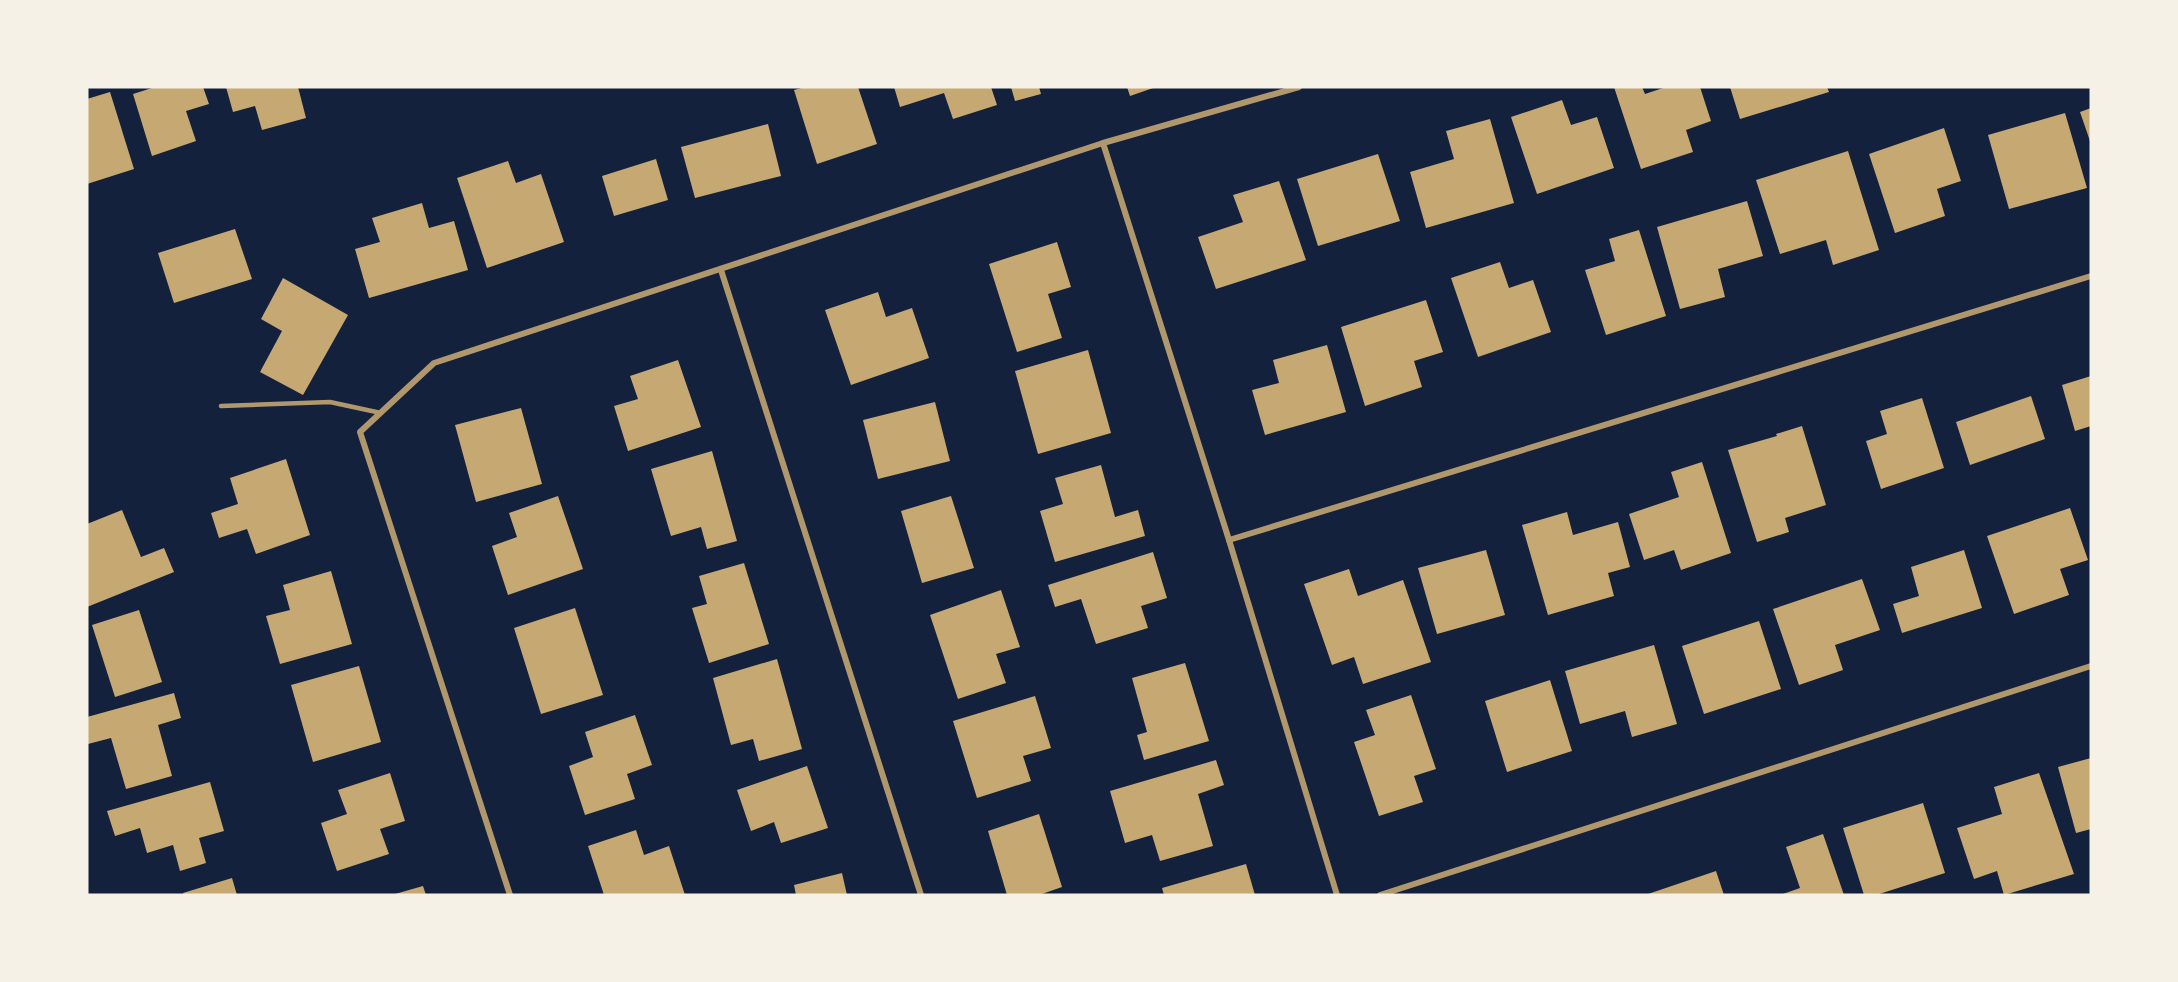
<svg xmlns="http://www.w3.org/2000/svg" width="2178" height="982" font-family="Rubik,sans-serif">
  <rect width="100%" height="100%" fill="#14213d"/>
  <g fill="#c6a872">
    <path d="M155,87H203L209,104L186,111L196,141L152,156L133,94Z"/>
    <path d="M226,87H298L306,118L262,130L255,106L233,112Z"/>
    <path d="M805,87H858L877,144L817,164L794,90Z"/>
    <path d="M894,87H991L997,105L953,119L944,93L900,107Z"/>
    <path d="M1011,87H1039L1041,94L1015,101Z"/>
    <path d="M1127,87H1156L1130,96Z"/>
    <path d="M1614,87H1642L1645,94L1666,87H1700L1711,121L1686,130L1693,152L1641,169Z"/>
    <path d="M1730,87H1827L1829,92L1740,119Z"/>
    <path d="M110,92L134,169L87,184V99Z"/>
    <path d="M1562,100L1571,125L1597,117L1614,168L1537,194L1511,117Z"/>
    <path d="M2091,108V144L2080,112Z"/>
    <path d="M2065,113L2087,188L2009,209L1988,135Z"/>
    <path d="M1490,119L1514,203L1426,228L1410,172L1454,159L1446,131Z"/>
    <path d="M768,124L781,176L695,198L681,147Z"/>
    <path d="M1944,128L1961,181L1937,189L1945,216L1895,233L1869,154Z"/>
    <path d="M1848,151L1879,250L1833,265L1826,240L1780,254L1756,180Z"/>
    <path d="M1378,154L1400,221L1318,246L1297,179Z"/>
    <path d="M656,159L668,200L614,216L602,176Z"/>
    <path d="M508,161L516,183L541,174L564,242L487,268L457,178Z"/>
    <path d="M1279,181L1306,260L1216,289L1198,237L1243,222L1233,195Z"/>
    <path d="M1747,201L1763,256L1718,269L1725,297L1680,309L1657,227Z"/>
    <path d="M422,203L429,228L454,221L468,270L369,298L355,249L380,242L372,218Z"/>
    <path d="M235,229L252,279L174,303L158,253Z"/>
    <path d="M1639,230L1666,316L1606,335L1585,270L1615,261L1609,239Z"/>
    <path d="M1057,242L1071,287L1048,294L1062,338L1017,352L989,264Z"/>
    <path d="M1500,262L1509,288L1533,280L1551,332L1478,357L1451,278Z"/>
    <path d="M283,278L348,315L303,395L260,372L282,331L261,319Z"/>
    <path d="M878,292L886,317L912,308L929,358L851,385L825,310Z"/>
    <path d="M1426,300L1443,352L1414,361L1422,387L1365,406L1341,327Z"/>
    <path d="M1327,345L1346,412L1265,435L1252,390L1279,383L1273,360Z"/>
    <path d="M1088,350L1111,433L1038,454L1015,371Z"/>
    <path d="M678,360L701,427L628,451L614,406L638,399L630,376Z"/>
    <path d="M2091,376V426L2075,431L2062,385Z"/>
    <path d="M2031,396L2045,439L1970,465L1956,422Z"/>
    <path d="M1922,398L1944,468L1881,489L1866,441L1887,434L1880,411Z"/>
    <path d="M935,402L950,461L878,479L863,420Z"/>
    <path d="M521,408L542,484L476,502L455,425Z"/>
    <path d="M1802,426L1826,505L1785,518L1789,532L1757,542L1728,450L1777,436L1776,434Z"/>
    <path d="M712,451L737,541L707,549L701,527L671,536L651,469Z"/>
    <path d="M286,459L310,535L256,554L247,529L219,538L211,513L238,504L230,478Z"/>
    <path d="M1702,462L1731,553L1681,570L1674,550L1644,560L1629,514L1679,497L1671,472Z"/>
    <path d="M1101,465L1115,517L1138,510L1145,536L1055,562L1040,511L1063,504L1055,478Z"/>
    <path d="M558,496L583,569L508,595L492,546L517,537L509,513Z"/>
    <path d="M951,496L974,568L922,583L901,511Z"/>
    <path d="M2070,508L2088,560L2060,569L2069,595L2014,614L1987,536Z"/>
    <path d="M122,510L141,557L164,548L174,572L87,607V524Z"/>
    <path d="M1567,512L1573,535L1618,522L1630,567L1608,573L1614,596L1548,615L1522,525Z"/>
    <path d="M1486,550L1505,615L1437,634L1418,568Z"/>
    <path d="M1964,550L1982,608L1902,633L1893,604L1919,596L1911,567Z"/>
    <path d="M1153,552L1167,598L1141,606L1148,628L1096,644L1081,599L1055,607L1048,585Z"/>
    <path d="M744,563L769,644L709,663L692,608L707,604L699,576Z"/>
    <path d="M1349,569L1358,596L1403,580L1431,662L1363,684L1354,657L1332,665L1304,584Z"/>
    <path d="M331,571L352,644L280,664L266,616L290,610L283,585Z"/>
    <path d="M1862,579L1880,630L1835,645L1843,670L1799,685L1773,609Z"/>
    <path d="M1001,590L1020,647L996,654L1006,683L958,699L930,615Z"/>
    <path d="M575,608L603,695L541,714L514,628Z"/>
    <path d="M139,610L162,682L115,697L92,625Z"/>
    <path d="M1759,621L1781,689L1704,714L1682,646Z"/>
    <path d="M1654,645L1677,724L1632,737L1625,711L1580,724L1565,671Z"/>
    <path d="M777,659L802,749L759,761L753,739L731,745L713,678Z"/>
    <path d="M1185,663L1209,741L1144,760L1137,735L1147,732L1132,678Z"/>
    <path d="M359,666L381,742L313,762L291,685Z"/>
    <path d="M1550,680L1572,751L1507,772L1485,701Z"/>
    <path d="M174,693L181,718L158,725L172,776L126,789L111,738L88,744L87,717Z"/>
    <path d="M1411,695L1436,769L1414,776L1423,802L1379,816L1354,742L1375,735L1366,710Z"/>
    <path d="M1035,696L1051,748L1023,756L1031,781L977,798L953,721Z"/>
    <path d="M635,715L652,765L627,774L635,799L585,815L569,766L593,757L585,732Z"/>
    <path d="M2091,758V829L2076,833L2058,767Z"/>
    <path d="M1216,760L1224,785L1198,794L1213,846L1160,861L1152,835L1125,843L1110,791Z"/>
    <path d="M807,766L828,828L781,843L774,822L751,831L737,790Z"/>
    <path d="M390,773L405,821L380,829L389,854L337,871L321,823L347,814L338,790Z"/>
    <path d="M2039,773L2074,874L2004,895L1997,871L1974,879L1957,828L2002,814L1994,787Z"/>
    <path d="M210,782L224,831L199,838L206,863L180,871L173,845L147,853L140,828L115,836L107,811Z"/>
    <path d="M1923,803L1945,873L1876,895H1864L1843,828Z"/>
    <path d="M1039,814L1062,887L1039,895H1007L988,831Z"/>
    <path d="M636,830L644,855L669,846L685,895H604L588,846Z"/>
    <path d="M1823,834L1844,895H1780L1800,888L1786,847Z"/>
    <path d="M1246,864L1255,895H1164L1162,888Z"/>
    <path d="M1716,871L1724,895H1645Z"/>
    <path d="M842,873L847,895H796L794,885Z"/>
    <path d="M232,878L237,895H184L183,893Z"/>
    <path d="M423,886L426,895H395V894Z"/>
  </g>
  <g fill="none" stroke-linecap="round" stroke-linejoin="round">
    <path stroke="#b1986c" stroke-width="4.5" d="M221,406L330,402L381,413"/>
    <g stroke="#b1986c" stroke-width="6">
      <path d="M1103,143L1229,540L1337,895"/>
      <path d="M721,270L921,895"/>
      <path d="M1229,540L2091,276"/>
      <path d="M510,895L360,432L434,363L1103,143L1299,87"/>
      <path d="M1380,895L2091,666"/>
    </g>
  </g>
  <rect width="2178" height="982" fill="none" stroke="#f6f1e7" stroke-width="177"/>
</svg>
